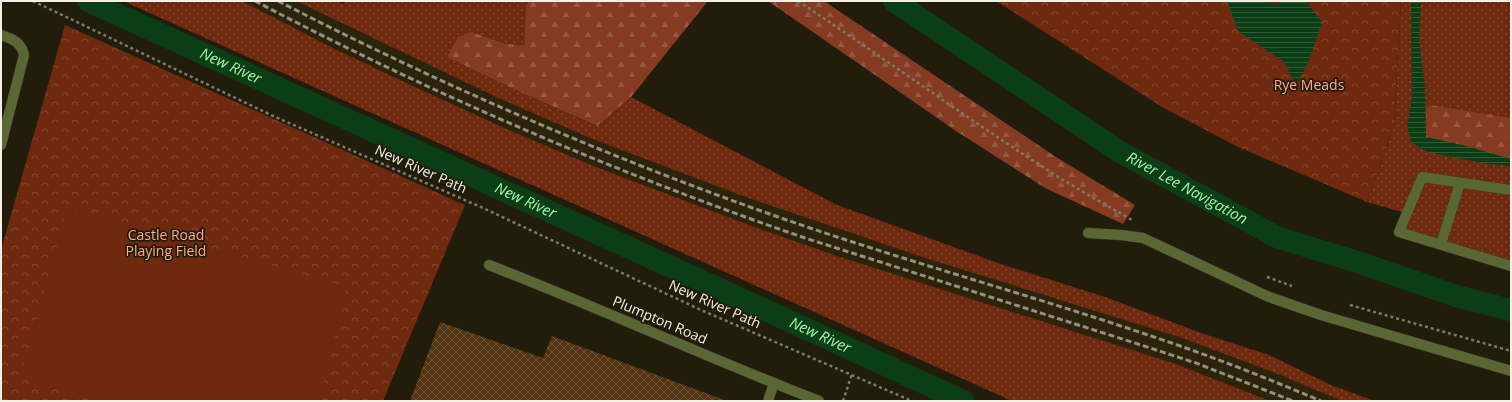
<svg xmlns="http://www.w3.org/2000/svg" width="1512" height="402" font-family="'Open Sans',sans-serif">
  <defs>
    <pattern id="grass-dots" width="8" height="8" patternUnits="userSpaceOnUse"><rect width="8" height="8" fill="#6e290f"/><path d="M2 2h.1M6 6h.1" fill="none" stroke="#834832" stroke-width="1.8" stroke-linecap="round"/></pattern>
    <pattern id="forest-firs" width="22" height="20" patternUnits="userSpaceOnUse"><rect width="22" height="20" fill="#843b22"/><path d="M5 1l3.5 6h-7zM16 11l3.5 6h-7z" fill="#965842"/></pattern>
    <pattern id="park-crowns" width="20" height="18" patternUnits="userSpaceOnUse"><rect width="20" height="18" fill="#6e290f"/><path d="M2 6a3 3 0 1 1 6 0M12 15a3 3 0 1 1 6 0" fill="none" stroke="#834832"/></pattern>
    <pattern id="water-rules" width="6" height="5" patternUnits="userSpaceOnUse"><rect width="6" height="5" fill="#0c3e16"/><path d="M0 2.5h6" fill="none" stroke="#305a38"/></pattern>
    <pattern id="building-cross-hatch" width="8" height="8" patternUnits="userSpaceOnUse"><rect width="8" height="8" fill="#533513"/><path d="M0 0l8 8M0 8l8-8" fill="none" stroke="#6c5335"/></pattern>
  </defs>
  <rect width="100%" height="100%" fill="#221c0b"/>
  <path fill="#2b240a" d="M242,1H296L496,97L590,138L818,222L919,256L1182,338L1278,374L1342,401H1270L1176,364L834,255L752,226L596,167L511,131L335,49Z"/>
  <g fill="url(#grass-dots)">
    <path d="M123,1H242L335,49L411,85L511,131L596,167L752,226L834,255L1176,364L1270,401H1012Z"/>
    <path d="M296,1H337L343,4L347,1H528L526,7L524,45L506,44L472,32L448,57L522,93L596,126L631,97L837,205L1001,264L1105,297L1201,333L1269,355L1331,385L1374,401H1342L1278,374L1182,338L919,256L743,196L590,138L496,97Z"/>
    <path d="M1401,1H1511V269L1395,232L1402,212L1367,202L1394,126Z"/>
  </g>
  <g fill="url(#forest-firs)">
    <path d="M528,1H708L631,97L597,126L522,93L447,57L458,37L472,32L506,44L524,45L526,7Z"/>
    <path d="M768,1H824L1056,157L1135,205L1123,224L1045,188L956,131Z"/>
    <path d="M1430,105L1511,118V159L1462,145L1426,137V108Z"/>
  </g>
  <g fill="url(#park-crowns)">
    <path d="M996,1H1401L1394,126L1367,202L1236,146L1162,107Z"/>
    <path d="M65,25L465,205L383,401H1V250Z"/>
  </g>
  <path fill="#6e290f" d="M68,208L346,287L319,401H104L21,377Z"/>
  <g fill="url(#water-rules)">
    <path d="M1227,1H1265L1267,3L1278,4L1280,1H1306L1322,22L1309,61L1296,85L1284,62L1238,31Z"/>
    <path d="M1411,1H1421L1419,38L1425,88L1426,137L1462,145L1511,159V166L1488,164L1427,152L1411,142L1407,126L1412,98Z"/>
  </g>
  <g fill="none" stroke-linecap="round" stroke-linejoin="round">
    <g stroke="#0c3e16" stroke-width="22">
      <path id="s1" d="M88,1L761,308L963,401"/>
      <path id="s2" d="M894,1L1120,152L1279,238L1361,263L1456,296L1511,310"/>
    </g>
  </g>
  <path fill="url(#building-cross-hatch)" d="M440,322L543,358L552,336L727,401H410Z"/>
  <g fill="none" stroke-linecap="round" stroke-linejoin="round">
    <g stroke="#3f3a2a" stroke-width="11">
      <g id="service">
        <path d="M1,35C13,39 21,42 24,55L1,145"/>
        <path d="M1511,190L1422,177L1399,232L1511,266"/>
        <path d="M1088,233L1121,235L1143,238L1269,297L1321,315L1511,371"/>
        <path d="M1441,244L1460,183"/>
        <path d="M768,401L774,383"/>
      </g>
    </g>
    <g stroke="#3f3a2a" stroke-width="11">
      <path id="minor" d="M489,265C600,308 708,358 819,401"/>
    </g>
    <g stroke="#7e796a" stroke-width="2.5" stroke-dasharray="3 3" stroke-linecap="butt">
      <path d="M33,1L271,115L483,208L701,310L912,401"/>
      <path d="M798,1C881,56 962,115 1046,169C1073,187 1103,203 1132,220"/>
      <path d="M1267,277L1292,286"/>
      <path d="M1350,305L1511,351"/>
      <path d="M843,401L852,374"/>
    </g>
    <use href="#service" stroke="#5a6633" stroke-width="10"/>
    <use href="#minor" stroke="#5a6633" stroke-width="10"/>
    <g stroke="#948f81" stroke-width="3" stroke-dasharray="6 3" stroke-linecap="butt">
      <path d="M255,1C432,94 616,173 805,238L1138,344L1196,363L1293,401"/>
      <path d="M278,1C449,89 628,166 810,228C920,265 1032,296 1142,333C1203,353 1262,376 1321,401"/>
    </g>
  </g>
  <g text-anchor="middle" stroke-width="3.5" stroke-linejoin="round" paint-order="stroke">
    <g font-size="14" fill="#fea88b" stroke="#221c0b">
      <text x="1309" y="90">Rye Meads</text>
      <text x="166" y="240">Castle Road<tspan x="166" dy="16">Playing Field</tspan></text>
    </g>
    <g font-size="14" fill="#f4f0e5" stroke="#221c0b">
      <text transform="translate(421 169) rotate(24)" y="5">New River Path</text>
      <text transform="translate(715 304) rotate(24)" y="5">New River Path</text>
      <text transform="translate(660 320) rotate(23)" y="5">Plumpton Road</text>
    </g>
    <g font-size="15" font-style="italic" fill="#9ef5a6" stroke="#221c0b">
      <text dy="5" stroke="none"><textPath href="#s1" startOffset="157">New River</textPath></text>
      <text dy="5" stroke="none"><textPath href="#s2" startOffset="348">River Lee Navigation</textPath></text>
      <text dy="5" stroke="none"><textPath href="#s1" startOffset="481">New River</textPath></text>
      <text dy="5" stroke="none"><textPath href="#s1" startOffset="805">New River</textPath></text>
    </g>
  </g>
  <rect width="1512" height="402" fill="none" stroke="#f4f0e5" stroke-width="4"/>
</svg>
